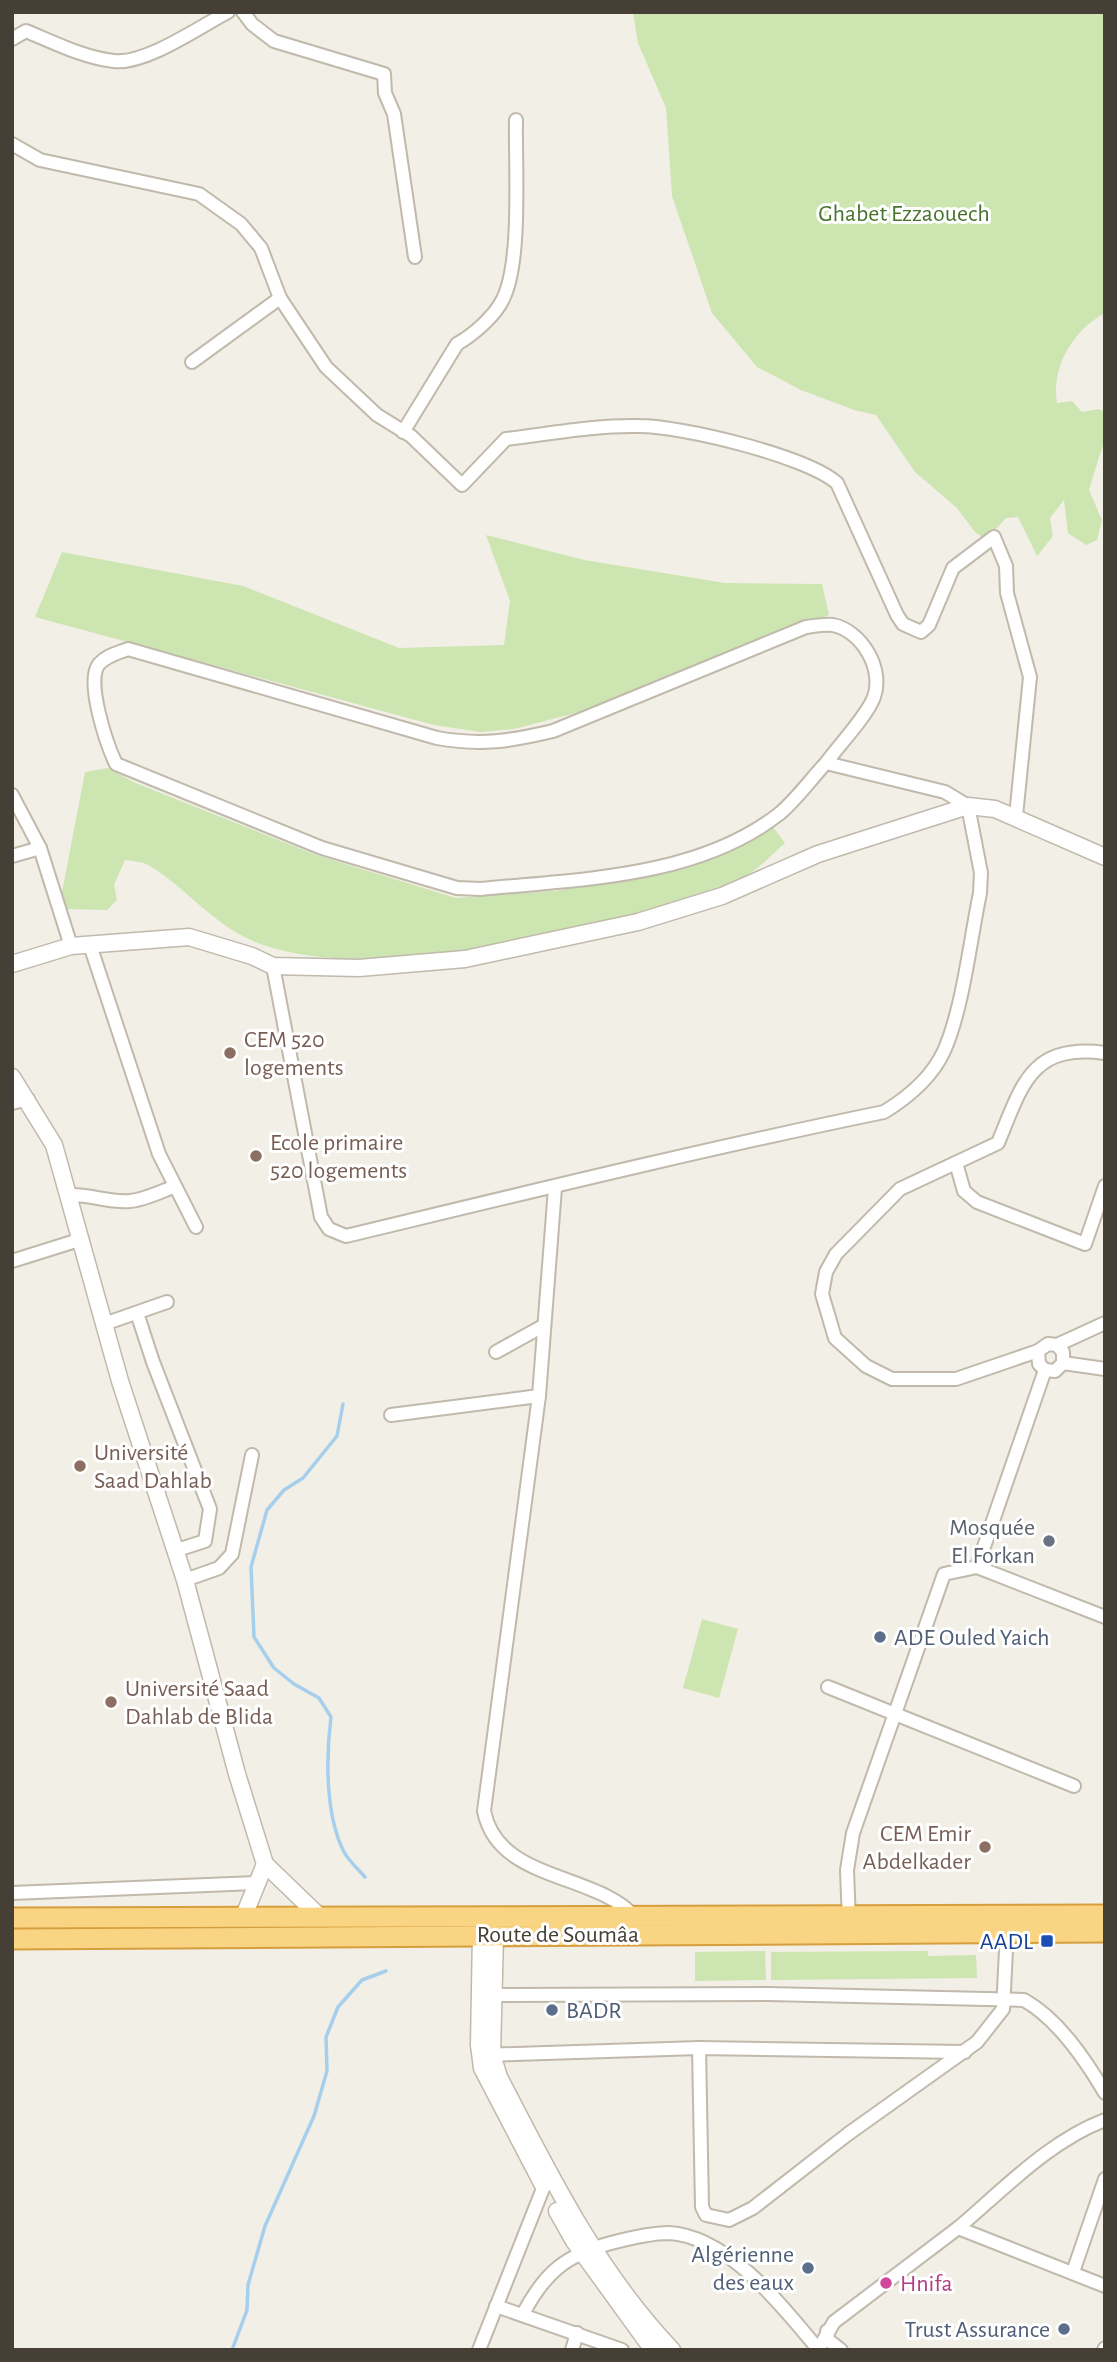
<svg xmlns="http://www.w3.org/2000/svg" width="1117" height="2362" font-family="'Alegreya Sans',sans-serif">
  <rect width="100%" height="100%" fill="#f2efe6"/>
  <g fill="#cde5b1">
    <path d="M633,12H1105V313C1073,330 1051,367 1057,403L1072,401L1082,412L1099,409L1105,412V438L1089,490L1102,520L1097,540L1086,545L1068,533L1064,500L1050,518L1053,536L1037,556L1018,517L1006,518L986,540L975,532L957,508L915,472L876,415L854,410L801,390L757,367L712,313L672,196L666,108L638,43Z"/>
    <path d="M486,535L584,560L725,583L822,584L829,615L587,710L514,729L480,732L434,725L35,617L62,552L243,586L399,648L504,645L510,601Z"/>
    <path d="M108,768L133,782L316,855L456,898L553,891L644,878L741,845L772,826L785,843C774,853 762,865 749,874C736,882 719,887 705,892C598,936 362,987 253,941C213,924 186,888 150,866C144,862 133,861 125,860L114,885L117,900L107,910L66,909L62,892L85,772Z"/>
    <path d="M702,1619L738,1629L719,1698L683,1688Z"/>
    <path d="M765,1951L766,1980L695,1981V1952Z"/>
    <path d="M928,1951V1956L976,1955L977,1978L771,1980V1952Z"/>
  </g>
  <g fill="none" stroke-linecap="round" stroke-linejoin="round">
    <g stroke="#a5cfed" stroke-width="3.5">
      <path d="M343,1404L337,1436L303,1478L284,1490L267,1510L251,1567L254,1637L274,1668L294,1684L319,1698L331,1717C326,1756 325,1815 344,1852C349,1861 358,1869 365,1877"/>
      <path d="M232,2350L247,2310L248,2285L265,2226L314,2116L327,2071L326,2037L338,2007L362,1980L386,1971"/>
    </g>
    <g stroke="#c0b9ac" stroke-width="16">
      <g id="minor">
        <path d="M243,12L252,24L274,41L384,74L385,93L394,114L415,257"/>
        <path d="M12,39L26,31C53,42 84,58 114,61C145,65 199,27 228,12"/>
        <path d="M12,144L40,160L199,194L241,224L261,248L280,298L326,367L377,415L411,436L462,485L506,439C549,434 595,425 639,426C682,426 806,456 837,483L897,615L903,624L921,632L929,625L953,568L994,537L1006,566L1007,593L1030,677L1016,816"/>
        <path d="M192,362L280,298"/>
        <path d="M403,432L457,344C473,335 495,316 503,299C522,261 515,165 516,120"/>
        <path d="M12,795L40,848L71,946"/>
        <path d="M12,856L40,848"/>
        <path d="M90,945L159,1154L196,1227"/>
        <path d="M273,966L321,1217L329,1229L346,1236C525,1193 704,1149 884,1112C907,1098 932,1077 944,1051C963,1008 970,941 980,893L981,873L968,806L945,792L826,763C839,745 867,716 874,697C884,669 862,631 833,625C824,624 814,626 806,627L553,731C511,741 481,746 437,738L128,649C118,653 107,655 99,664C85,681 107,745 116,764L322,848L457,888L481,889C580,879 697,878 779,814C796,800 811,779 826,763"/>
        <path d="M12,1103L28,1099"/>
        <path d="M956,1163L964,1191L977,1202L1085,1244L1105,1186"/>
        <path d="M555,1188L539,1396L484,1811C498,1882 596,1872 636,1918"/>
        <path d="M69,1195C90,1194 109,1203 130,1201C144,1200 160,1192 173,1187"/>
        <path d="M12,1261L82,1239"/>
        <path d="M137,1313L153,1362L210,1509L205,1541L174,1551"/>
        <path d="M104,1324L167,1302"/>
        <path d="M1057,1345L1105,1323"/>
        <path d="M1038,1351L956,1379H892L866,1366L835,1338L822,1294L826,1272L836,1254L900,1189L998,1143C1022,1085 1031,1043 1105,1053"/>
        <path d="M496,1352L543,1326"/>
        <path d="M1063,1363V1352L1057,1345L1048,1344L1038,1351L1039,1364L1045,1370L1055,1371L1063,1363L1105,1369"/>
        <path d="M391,1415L539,1396"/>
        <path d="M977,1567L1045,1370"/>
        <path d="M185,1580L219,1568L232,1554L252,1455"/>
        <path d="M828,1687L1074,1786"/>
        <path d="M12,1893L257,1883"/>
        <path d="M849,1922L847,1870L853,1833L944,1574L977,1567L1105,1617"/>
        <path d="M492,1995L768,1994L1024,2000C1058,2019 1085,2059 1105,2093"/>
        <path d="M699,2048L702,2207L706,2215L729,2220L753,2208L848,2134L977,2042L1003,2009L1007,1931"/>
        <path d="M483,2055L699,2048L965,2052"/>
        <path d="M958,2228C1003,2190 1049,2141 1105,2120"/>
        <path d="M1073,2272L1105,2179"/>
        <path d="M496,2306L622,2350"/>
        <path d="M523,2314C545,2272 566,2255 611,2243C630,2238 650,2233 669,2233C728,2236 783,2307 818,2349"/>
        <path d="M827,2331L828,2340L841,2350"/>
        <path d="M479,2350L544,2186"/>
        <path d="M572,2350L577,2333"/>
        <path d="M818,2350L834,2322L958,2228L1105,2286"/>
        <path d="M1104,2350L1105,2348"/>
      </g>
    </g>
    <g stroke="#c0b9ac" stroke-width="19">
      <g id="tertiary">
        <path d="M12,964L71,946L189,937L252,956L273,966L359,968L465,959L638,922L722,896L818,854L968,806L995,809L1105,857"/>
        <path d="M12,1077L54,1145L120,1381L185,1580L237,1774L265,1864L321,1918"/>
        <path d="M243,1918L265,1864"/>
        <path d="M481,1934L479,2045L482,2068L543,2185"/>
        <path d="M495,1934L492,2055L499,2077C549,2174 596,2270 672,2350"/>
        <path d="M557,2211L574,2241L653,2350"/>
      </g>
    </g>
    <g stroke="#d69e3d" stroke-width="23">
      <g id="trunk">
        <path d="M12,1918L1105,1915"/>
        <path d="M12,1939L1105,1932"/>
      </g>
    </g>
    <use href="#minor" stroke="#fff" stroke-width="12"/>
    <use href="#tertiary" stroke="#fff" stroke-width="16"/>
    <use href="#trunk" stroke="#f8d483" stroke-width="19"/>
  </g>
  <g fill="#8d6e63" stroke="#fff" stroke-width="2.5">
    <circle cx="230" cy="1053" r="7"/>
    <circle cx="256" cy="1156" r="7"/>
    <circle cx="80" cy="1466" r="7"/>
    <circle cx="111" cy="1702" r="7"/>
    <circle cx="985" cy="1847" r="7"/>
  </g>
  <circle fill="#6b7280" stroke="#fff" stroke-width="2.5" cx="1049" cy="1541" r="7"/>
  <g fill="#5c6f8a" stroke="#fff" stroke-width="2.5">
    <circle cx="880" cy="1637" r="7"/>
    <circle cx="552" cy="2010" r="7"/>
    <circle cx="808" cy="2268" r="7"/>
    <circle cx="1064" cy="2329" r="7"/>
  </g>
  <rect fill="#1a4fb4" stroke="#fff" stroke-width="2.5" x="1040" y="1934" width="14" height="14" rx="3.5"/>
  <circle fill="#d1479c" stroke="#fff" stroke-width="2.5" cx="886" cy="2283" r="7"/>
  <g text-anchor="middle" stroke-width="6" stroke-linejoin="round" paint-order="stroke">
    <g font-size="24" fill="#47742c" stroke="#fff">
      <text x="904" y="221">Ghabet Ezzaouech</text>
    </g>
    <g font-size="24" fill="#785e54" stroke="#fff" text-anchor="start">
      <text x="244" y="1047">CEM 520<tspan x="244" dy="28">logements</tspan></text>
      <text x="270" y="1150">Ecole primaire<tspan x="270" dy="28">520 logements</tspan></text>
      <text x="94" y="1460">Université<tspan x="94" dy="28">Saad Dahlab</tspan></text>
      <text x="125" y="1696">Université Saad<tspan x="125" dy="28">Dahlab de Blida</tspan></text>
      <text x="971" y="1841" text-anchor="end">CEM Emir<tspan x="971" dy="28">Abdelkader</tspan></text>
    </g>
    <g font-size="24" fill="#5b616d" stroke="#fff" text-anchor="end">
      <text x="1035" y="1535">Mosquée<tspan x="1035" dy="28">El Forkan</tspan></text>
    </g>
    <g font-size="24" fill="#4e5e75" stroke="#fff" text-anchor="start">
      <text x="894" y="1645">ADE Ouled Yaich</text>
      <text x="566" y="2018">BADR</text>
      <text x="794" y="2262" text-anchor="end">Algérienne<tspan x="794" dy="28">des eaux</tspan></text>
      <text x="1050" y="2337" text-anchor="end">Trust Assurance</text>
    </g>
    <g font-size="24" fill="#453f36" stroke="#fff">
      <text x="558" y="1942">Route de Soumâa</text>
    </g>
    <g font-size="24" fill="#164399" stroke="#fff" text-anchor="end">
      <text x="1033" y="1949">AADL</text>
    </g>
    <g font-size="24" fill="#b23c85" stroke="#fff" text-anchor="start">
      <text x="900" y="2291">Hnifa</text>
    </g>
  </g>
  <rect width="1117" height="2362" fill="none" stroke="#453f36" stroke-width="28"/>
</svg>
